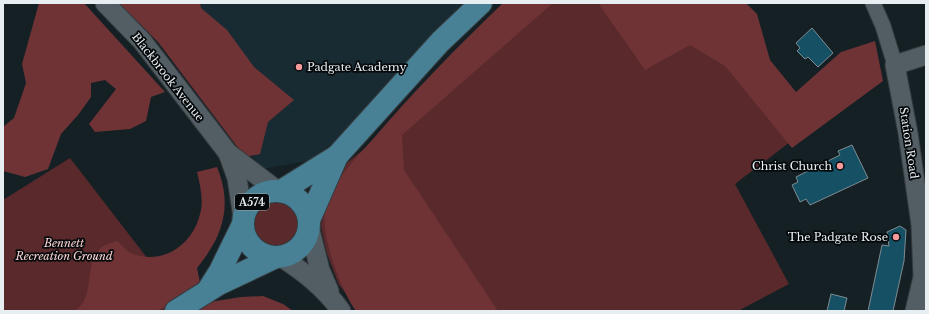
<svg xmlns="http://www.w3.org/2000/svg" width="929" height="314" font-family="'Libre Baskerville',serif">
  <rect width="100%" height="100%" fill="#152024"/>
  <path fill="#192b32" d="M130,3H472L342,137L308,161L261,169L218,104Z"/>
  <g fill="#59292b">
    <path d="M545,3H605L698,9L790,142L735,184L789,284L738,311H361L339,285L327,254L321,227L322,201L343,166Z"/>
    <path d="M70,158L188,311H3V200Z"/>
    <circle cx="276" cy="225" r="23"/>
  </g>
  <g fill="#6f3336">
    <path d="M39,3H84L165,92L151,97L146,121L130,129L95,132L89,124L116,89L105,80L91,83V97L78,115L61,134L48,169L25,177L3,171V127L14,118L26,83L22,64Z"/>
    <path d="M119,3H200L201,8L227,30L254,67L294,100L268,122L260,154L245,157L158,42Z"/>
    <path d="M503,3H553L402,135L404,170L498,311H356C341,291 318,230 326,205C335,179 355,159 373,139C414,91 458,46 503,3Z"/>
    <path d="M598,3H746L757,14L770,60L796,92L841,52L875,41L883,81L792,148L725,66L690,45L645,70Z"/>
    <path d="M217,167C233,206 223,236 197,268L201,288L157,311H74C97,299 82,263 102,247C106,244 112,243 117,241C122,245 127,252 133,254C164,265 193,244 200,214C204,200 200,185 197,172Z"/>
    <path d="M263,296L283,304L293,311H193L210,302L241,297Z"/>
  </g>
  <g fill="#155065" stroke="#7f8c91">
    <path d="M812,28L833,53L818,67L808,57L805,59L797,51L800,48L796,43Z"/>
    <path d="M852,145L868,178L810,205L806,199L800,202L792,185L798,182L796,177L840,155L838,151Z"/>
    <path d="M900,226L906,230L904,261L893,311H868L882,245L889,246L887,232Z"/>
    <path d="M831,294L847,298L844,311H827Z"/>
  </g>
  <g fill="none" stroke-linecap="round" stroke-linejoin="round">
    <g stroke="#353b3f" stroke-width="17">
      <path id="minor" d="M873,3L883,26L895,65"/>
    </g>
    <g stroke="#353b3f" stroke-width="21">
      <g id="tertiary">
        <path d="M105,3L142,41L228,153L278,191"/>
        <path d="M228,153L237,178L243,218"/>
        <path d="M309,226L320,270L329,291"/>
        <path d="M281,257C304,272 325,288 341,311"/>
        <path d="M915,311L923,277L921,225L908,133L895,65L926,55"/>
      </g>
    </g>
    <g stroke="#353b3f" stroke-width="24">
      <g id="primary">
        <path d="M281,191L337,156L440,42L481,3"/>
        <circle cx="276" cy="224" r="33"/>
        <path d="M309,220L337,156"/>
        <path d="M208,290L220,271L243,224"/>
        <path d="M176,311L219,284L276,257"/>
      </g>
    </g>
    <use href="#minor" stroke="#525e63" stroke-width="15"/>
    <use href="#tertiary" stroke="#525e63" stroke-width="19"/>
    <use href="#primary" stroke="#488095" stroke-width="22"/>
  </g>
  <g fill="#f59b9c" stroke="#05090b" stroke-width="1.5">
    <circle cx="299" cy="67" r="4"/>
    <circle cx="840" cy="166" r="4"/>
    <circle cx="896" cy="237" r="4"/>
  </g>
  <g text-anchor="middle" stroke-width="3.5" stroke-linejoin="round" paint-order="stroke">
    <rect fill="#05090b" stroke="#a3a9ac" stroke-width="1" x="235" y="194" width="34" height="16" rx="3"/>
    <g font-size="10" font-weight="bold" fill="#e7eef1">
      <text x="252" y="206">A574</text>
    </g>
    <g font-size="11" fill="#e7eef1" stroke="#05090b" text-anchor="end">
      <text x="307" y="71" text-anchor="start">Padgate Academy</text>
      <text x="832" y="170">Christ Church</text>
      <text x="888" y="241">The Padgate Rose</text>
    </g>
    <g font-size="11" fill="#e7eef1" stroke="#05090b">
      <text transform="translate(168 77) rotate(52)" y="4">Blackbrook Avenue</text>
      <text transform="translate(909 143) rotate(81)" y="4">Station Road</text>
    </g>
    <g font-size="11" font-style="italic" fill="#fed5d4" stroke="#05090b">
      <text x="64" y="247">Bennett<tspan x="64" dy="13">Recreation Ground</tspan></text>
    </g>
  </g>
  <rect width="929" height="314" fill="none" stroke="#e7eef1" stroke-width="8"/>
</svg>
